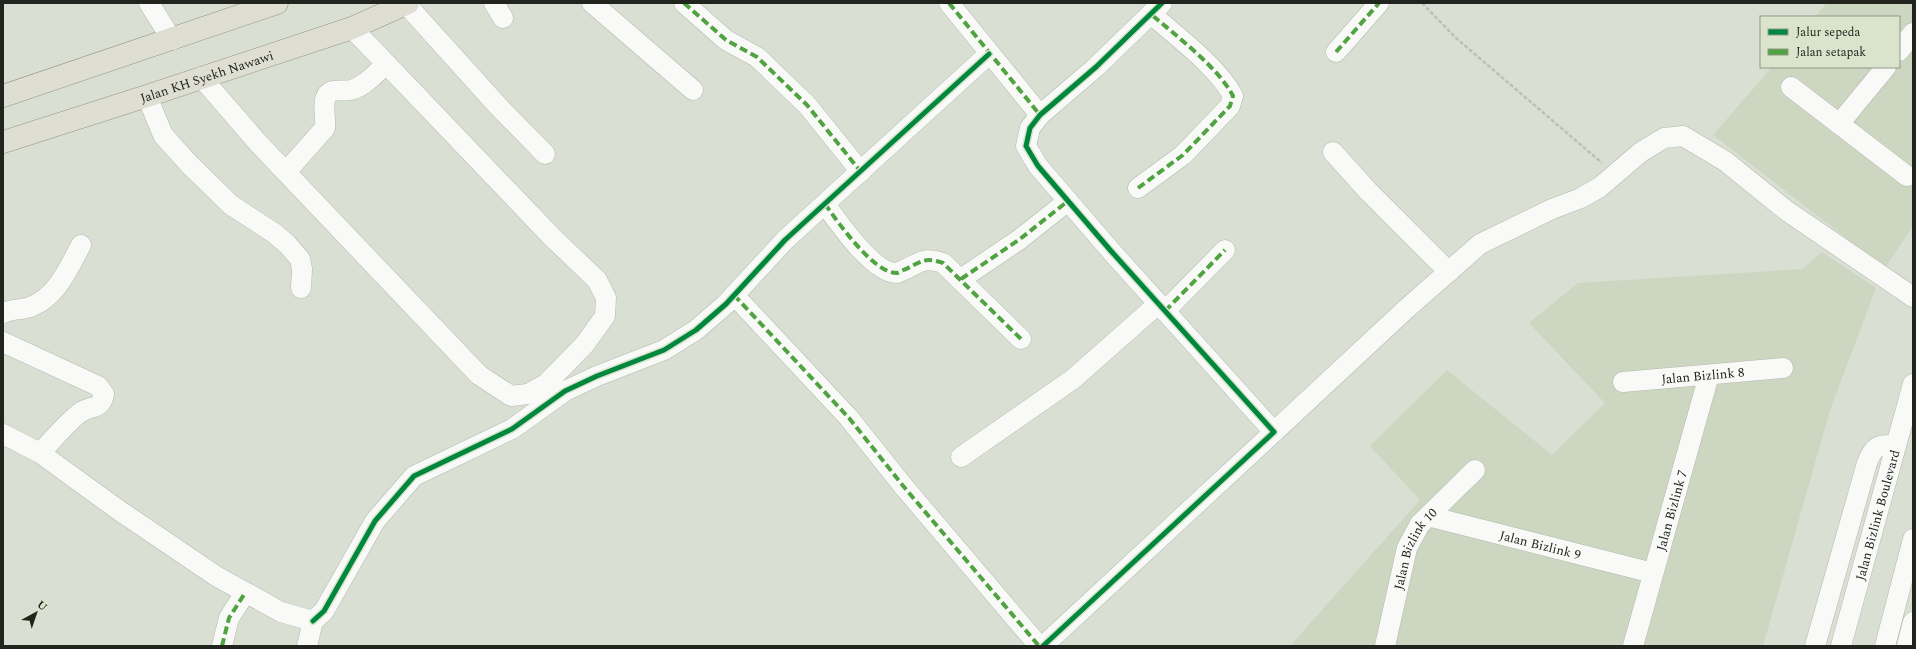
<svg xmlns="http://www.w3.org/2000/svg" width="1916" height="649" font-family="Spectral,serif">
  <rect width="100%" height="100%" fill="#d9dfd2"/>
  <g fill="#cdd6c1">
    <path d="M1827,3H1913V226L1885,268L1713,135L1772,67H1899V17H1815Z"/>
    <path d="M1822,252L1876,288L1830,410L1763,646H1290L1420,500L1370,446L1447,370L1552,455L1605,403L1529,323L1578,283L1802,269Z"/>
  </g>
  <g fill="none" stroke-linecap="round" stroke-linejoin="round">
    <g stroke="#b4b8ae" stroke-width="21">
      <g id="minor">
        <path d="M149,3L172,40"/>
        <path d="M494,3L503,18"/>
        <path d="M592,3L693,90"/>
        <path d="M684,3L726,40L757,57L807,105L861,172"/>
        <path d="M949,3L1040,115"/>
        <path d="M406,4L498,106L545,154"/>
        <path d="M1899,51L1913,33"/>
        <path d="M1336,52L1379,3"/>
        <path d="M201,77L259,144L479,375L511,396L528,394L546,384L585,344L605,316L606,298L597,280L552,237L352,28"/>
        <path d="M1791,87L1907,176"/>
        <path d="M147,96L163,135L189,164L231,205L274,233L287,244L300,259L302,269L301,288"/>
        <path d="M1839,124L1886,67"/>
        <path d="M1333,152L1368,191L1449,272"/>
        <path d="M286,172L325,128C326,119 323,109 325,100C328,86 341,92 351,90C365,86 375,74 386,64"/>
        <path d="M1138,188L1183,155L1230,106L1233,96C1218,67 1176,36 1151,14"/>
        <path d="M825,204C837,221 874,274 897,273C900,272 903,270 906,269C922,261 925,257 943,263L1021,339"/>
        <path d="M961,279L1020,239L1068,201"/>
        <path d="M734,295L849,418L904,487L1039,646"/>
        <path d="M1165,311L1225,250"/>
        <path d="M3,313C12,309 21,310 30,307C57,297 68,269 81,245"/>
        <path d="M3,342L98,386L104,394C101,411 91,405 81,412C69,420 51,442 40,453"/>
        <path id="s1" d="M1623,382L1783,368"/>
        <path d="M1274,432L1405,310L1480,244L1552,209L1581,198L1600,187L1641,152L1664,138L1683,136L1725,161L1787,211L1913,297"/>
        <path d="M3,434L40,453L120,511L216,576L281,612L313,621L307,646"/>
        <path d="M961,457L1073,379L1158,304"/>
        <path id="s2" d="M1428,516L1653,573"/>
        <path d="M313,621L324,611L375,521L414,476L512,429L565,391L597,376L664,350L696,330L726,304L785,240L989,54"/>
        <path d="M222,646L229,618L245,593"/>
        <path d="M1043,646L1274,432L1111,251L1038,166L1026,146L1030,128L1040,115L1096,67L1162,3"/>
        <path id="s3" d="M1385,646L1407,548L1420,524L1475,470"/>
        <path id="s4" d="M1633,646L1709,375"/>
        <path d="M1815,646L1867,463C1874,445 1878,445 1896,445"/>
        <path id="s5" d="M1841,646L1913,384"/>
        <path d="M1885,646L1913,539"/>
        <path d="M1907,646L1913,622"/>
      </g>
    </g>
    <g stroke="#95957e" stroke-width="23">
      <g id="major">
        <path d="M3,96L277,3"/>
        <path id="s6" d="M3,142L147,96L352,28L408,3"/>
      </g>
    </g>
    <path stroke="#bdc0ba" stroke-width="2.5" stroke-dasharray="4 2" stroke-linecap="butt" d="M1422,3L1456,38L1602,163"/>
    <use href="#minor" stroke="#f9faf8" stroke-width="20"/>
    <use href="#major" stroke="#dfded3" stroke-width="22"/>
    <g stroke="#50a341" stroke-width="4" stroke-dasharray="8 4" stroke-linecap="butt">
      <path d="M684,3L726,40L757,57L807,105L861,172"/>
      <path d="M949,3L1040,115"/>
      <path d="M1336,52L1379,3"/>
      <path d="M1138,188L1183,155L1230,106L1233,96C1218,67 1176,36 1151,14"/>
      <path d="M825,204C837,221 874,274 897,273C900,272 903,270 906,269C922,261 925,257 943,263L1021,339"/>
      <path d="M961,279L1020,239L1068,201"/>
      <path d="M734,295L849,418L904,487L1039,646"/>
      <path d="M1165,311L1225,250"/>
      <path d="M222,646L229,618L245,593"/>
    </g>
    <g stroke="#dae4cd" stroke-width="8">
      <g id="cycleway">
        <path d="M313,621L324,611L375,521L414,476L512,429L565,391L597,376L664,350L696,330L726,304L785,240L989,54"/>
        <path d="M1043,646L1274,432L1111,251L1038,166L1026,146L1030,128L1040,115L1096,67L1162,3"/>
      </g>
    </g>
    <use href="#cycleway" stroke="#00873e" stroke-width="5"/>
  </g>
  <g text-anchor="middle" stroke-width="3.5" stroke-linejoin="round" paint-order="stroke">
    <g font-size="13" fill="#22251d" stroke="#dae4cd">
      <text dy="5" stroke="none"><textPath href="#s6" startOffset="214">Jalan KH Syekh Nawawi</textPath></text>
      <text dy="5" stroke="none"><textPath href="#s1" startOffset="80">Jalan Bizlink 8</textPath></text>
      <text dy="5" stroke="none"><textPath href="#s4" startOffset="141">Jalan Bizlink 7</textPath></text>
      <text dy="5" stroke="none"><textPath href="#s5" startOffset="136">Jalan Bizlink Boulevard</textPath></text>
      <text dy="5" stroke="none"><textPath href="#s2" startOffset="116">Jalan Bizlink 9</textPath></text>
      <text dy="5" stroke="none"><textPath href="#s3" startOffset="103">Jalan Bizlink 10</textPath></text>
    </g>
  </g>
  <rect width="1916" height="649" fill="none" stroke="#22251d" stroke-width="8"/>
  <rect x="1760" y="16" width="140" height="52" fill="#dae4cd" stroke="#909887"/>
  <rect x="1768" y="29" width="20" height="6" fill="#00873e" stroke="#909887"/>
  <text x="1796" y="36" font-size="12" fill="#22251d">Jalur sepeda</text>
  <rect x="1768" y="49" width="20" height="6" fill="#50a341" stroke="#909887"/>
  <text x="1796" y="56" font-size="12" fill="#22251d">Jalan setapak</text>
  <g transform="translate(36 613) rotate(40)" stroke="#dae4cd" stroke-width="3" paint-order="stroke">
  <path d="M0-3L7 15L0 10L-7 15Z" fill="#22251d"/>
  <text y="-6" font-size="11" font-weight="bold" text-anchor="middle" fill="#22251d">U</text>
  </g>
</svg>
